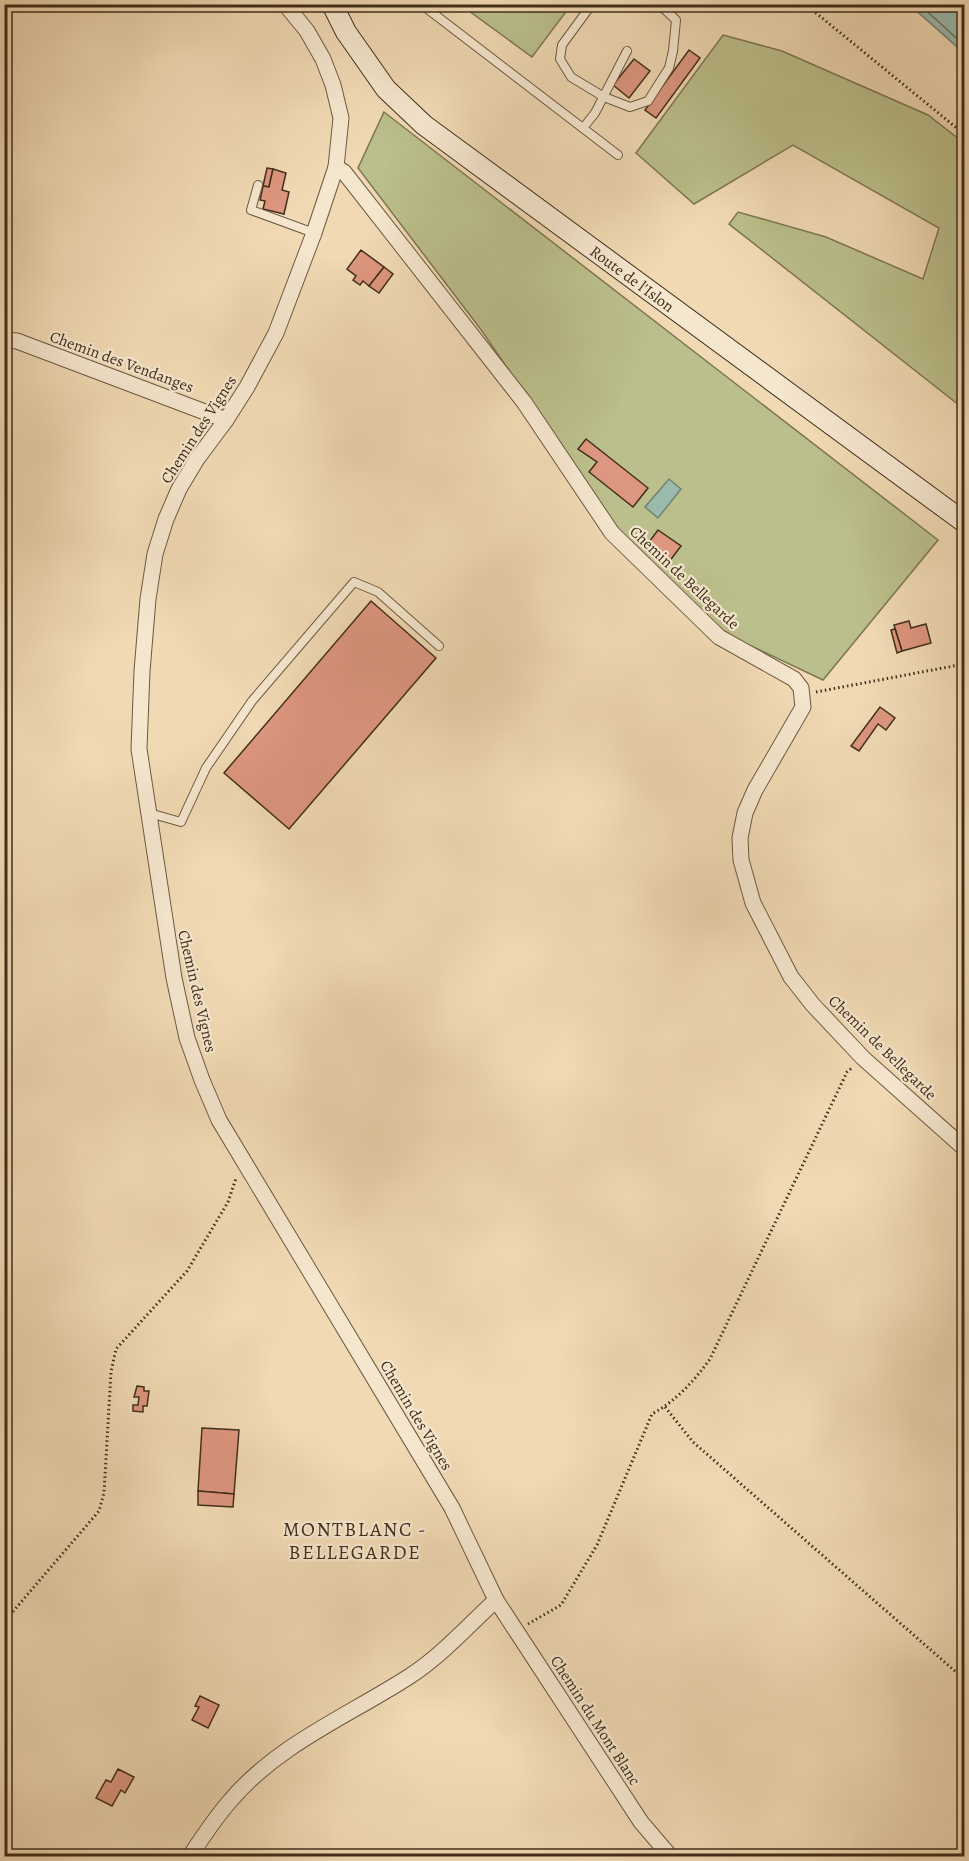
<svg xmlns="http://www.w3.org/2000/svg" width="969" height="1861" font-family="Alegreya,serif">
  <rect width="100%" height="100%" fill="#f0d9b3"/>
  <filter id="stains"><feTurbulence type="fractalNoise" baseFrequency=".00333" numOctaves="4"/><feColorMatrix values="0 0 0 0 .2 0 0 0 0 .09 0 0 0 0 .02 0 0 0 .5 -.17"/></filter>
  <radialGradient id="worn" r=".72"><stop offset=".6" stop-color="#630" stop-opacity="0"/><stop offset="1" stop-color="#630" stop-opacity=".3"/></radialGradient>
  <g fill="#bbbf8b" stroke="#7e7653" stroke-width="1.5">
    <path d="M467,5V4L571,5L532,57L465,8Z"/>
    <path d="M723,35L782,51L928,115L964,143V409L729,224L738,212L826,237L923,279L939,228L793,145L694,204L636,153Z"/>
    <path d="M384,112L938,540L823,680L724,633L615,526L482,331L358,168Z"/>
  </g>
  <g fill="#9abaad" stroke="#768273" stroke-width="1.5">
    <path d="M910,5H964V53Z"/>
    <path d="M669,479L681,489L658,518L645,507Z"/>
  </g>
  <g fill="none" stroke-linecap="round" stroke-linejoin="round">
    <path stroke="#6e7464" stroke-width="1.5" d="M919,4L964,45"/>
  </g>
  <g fill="#dd967f" stroke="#412e1b" stroke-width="1.5">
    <path d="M689,50L700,58L656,118L645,110Z"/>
    <path d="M634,59L650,71L629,98L613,85Z"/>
    <path d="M267,168L273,169L269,187L263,186Z"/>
    <path d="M273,169L286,173L282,190L289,192L284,214L263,209L265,201L260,200L263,186L269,187Z"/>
    <path d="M361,250L384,267L369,286L363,281L360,285L353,280L356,276L347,269Z"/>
    <path d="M384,267L393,274L379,293L369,286Z"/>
    <path d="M586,439L648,488L633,507L589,472L597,462L578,449Z"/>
    <path d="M658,530L681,546L669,562L646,546Z"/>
    <path d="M371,601L436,658L289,829L224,773Z"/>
    <path d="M909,621L911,628L926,624L931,643L902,651L894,625Z"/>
    <path d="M895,629L902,651L897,653L891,630Z"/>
    <path d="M880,707L895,718L886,730L878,724L859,751L851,746Z"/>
    <path d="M137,1386L144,1387V1391H149L147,1406H143V1412L133,1411V1405H138L139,1397H134Z"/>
    <path d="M202,1428L239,1430L234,1494L198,1491Z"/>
    <path d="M198,1491L234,1494L233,1507L198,1505Z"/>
    <path d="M200,1696L219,1705L208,1728L192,1720L199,1707L195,1706Z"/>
    <path d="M118,1769L134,1777L125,1793L121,1790L112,1806L96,1798L106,1780L111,1782Z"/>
  </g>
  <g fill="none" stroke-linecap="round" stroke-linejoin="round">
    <g stroke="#6d5941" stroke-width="10">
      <g id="lane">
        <path d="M421,4L618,155"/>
        <path d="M592,4L562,45L560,59L571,77L604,97L630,107L648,101L669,68L673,51L676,20L659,4"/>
        <path d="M583,128L595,113L627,51"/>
        <path d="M258,185L251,210L314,233"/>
        <path d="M149,813L181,822L206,768L252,701L354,582L378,592L439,646"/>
      </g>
    </g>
    <g stroke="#6d5941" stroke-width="17">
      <g id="street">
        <path d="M285,4L307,31L323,59L333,85L341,118L336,167L314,233L276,333L247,387L226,420L197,459L179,489L166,519L155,554L148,599L142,671L139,749L174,978L187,1038L202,1080L219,1120L452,1508L496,1600L641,1822L670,1856"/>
        <path d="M336,167L344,172L524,402L612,533L719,637L794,679L801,688L803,707L755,790L745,813L740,838L741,860L753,903L791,977L813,1005L863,1058L964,1148"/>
        <path d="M4,340L17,341L226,420"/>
        <path d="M190,1856C202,1838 215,1818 230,1801C278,1744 350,1715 410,1676C442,1655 468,1626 496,1600"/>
      </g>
    </g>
    <g stroke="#412e1b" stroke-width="22">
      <g id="secondary">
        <path id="s1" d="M332,4L346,32L386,89L424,125L964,522"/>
      </g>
    </g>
    <g stroke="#412e1b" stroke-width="3" stroke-dasharray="1.5 3" stroke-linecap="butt">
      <path d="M805,4L964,134"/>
      <path d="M816,692L964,664"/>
      <path d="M665,1407L693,1442L964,1679"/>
      <path d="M4,1622L99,1511L104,1493L111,1372L116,1349L187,1271L228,1202L236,1178"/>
      <path d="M528,1624L561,1605L597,1545L652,1414C676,1401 694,1381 710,1359L847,1072L853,1067"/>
    </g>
    <use href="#lane" stroke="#f5e6ce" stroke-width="8"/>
    <use href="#street" stroke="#f5e6ce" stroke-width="15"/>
    <use href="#secondary" stroke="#f5e6ce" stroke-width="20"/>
  </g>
  <g text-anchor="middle" stroke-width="4.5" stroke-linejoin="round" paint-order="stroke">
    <g font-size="16" fill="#412e1b" stroke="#f5e6ce">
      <text dy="6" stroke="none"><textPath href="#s1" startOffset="412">Route de l'Islon</textPath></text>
      <text transform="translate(122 361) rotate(20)" y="6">Chemin des Vendanges</text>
      <text transform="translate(198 429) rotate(-57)" y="6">Chemin des Vignes</text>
      <text transform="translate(685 577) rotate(43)" y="6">Chemin de Bellegarde</text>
      <text transform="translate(198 991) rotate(77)" y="6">Chemin des Vignes</text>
      <text transform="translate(883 1047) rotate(44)" y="6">Chemin de Bellegarde</text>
      <text transform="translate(417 1415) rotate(59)" y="6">Chemin des Vignes</text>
      <text transform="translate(596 1720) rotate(57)" y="6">Chemin du Mont Blanc</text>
    </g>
    <g font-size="20" letter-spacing="1.5" fill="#412e1b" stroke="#f5e6ce">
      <text x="355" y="1536">MONTBLANC -<tspan x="355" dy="23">BELLEGARDE</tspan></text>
    </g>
  </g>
  <rect width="969" height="1861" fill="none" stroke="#f0d9b3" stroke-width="24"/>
  <rect x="6" y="6" width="957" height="1849" fill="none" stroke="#412e1b" stroke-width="3"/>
  <rect x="12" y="12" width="945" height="1837" fill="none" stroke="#412e1b" stroke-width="1.5"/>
  <rect width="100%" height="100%" filter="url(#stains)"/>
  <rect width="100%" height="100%" fill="url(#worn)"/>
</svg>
